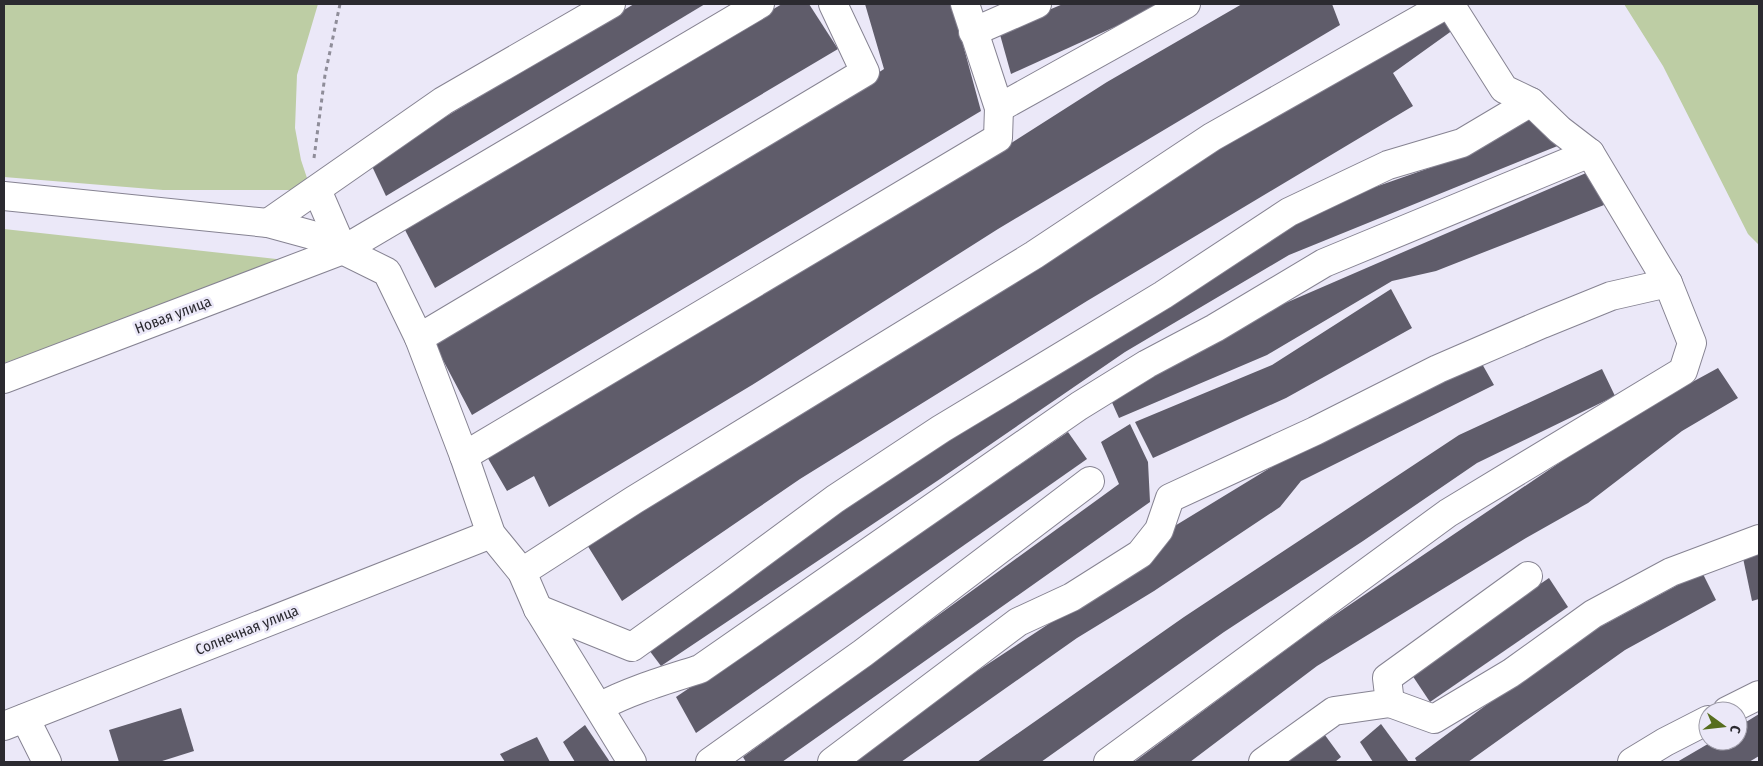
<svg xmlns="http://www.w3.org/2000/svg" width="1763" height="766" font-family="'Fira Sans Condensed',sans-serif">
  <rect width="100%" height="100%" fill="#ebe8f8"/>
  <g fill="#bdcda4">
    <path d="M4,4H318L297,75L295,128L301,160L311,190H163L4,177Z"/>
    <path d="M1624,4H1759V245L1748,234L1663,66Z"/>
    <path d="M4,229L303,262L4,363Z"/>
  </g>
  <g fill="#5f5c6a">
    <path d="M634,4H705L386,196L370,162Z"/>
    <path d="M782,4H809L838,49L435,288L404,228Z"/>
    <path d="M865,4H952L981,111L472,415L435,345L779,137L884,69Z"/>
    <path d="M1063,4H1165L1011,74L999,31Z"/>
    <path d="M1242,4H1332L1340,25L998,229L752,385L549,507L534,476L507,491L486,455L986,159L1107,82Z"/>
    <path d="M1445,12L1453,30L1393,73L1413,106L1087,301L800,479L622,601L584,540L1192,162Z"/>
    <path d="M1534,116L1560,145L1289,255L1125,352L940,479L661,666L646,646L780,549L1298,214L1458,158Z"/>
    <path d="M1593,170L1604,205L1436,271L1392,281L1267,355L1119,418L1110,398L1253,317Z"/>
    <path d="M1391,289L1412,328L1286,398L1153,458L1135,422L1272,365Z"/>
    <path d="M1481,362L1494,385L1301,481L1280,507L1154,591L1077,638L901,762H848L962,681L1076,606L1173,527L1288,457Z"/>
    <path d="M1718,368L1738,398L1682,431L1588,503L1526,538L1317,666L1190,762H1134L1314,629L1621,421Z"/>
    <path d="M1602,369L1615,396L1477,463L1363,541L1224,632L1041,762H977L1184,617L1459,435Z"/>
    <path d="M1130,424L1148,462L1150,502L782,762H746L743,757L1119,484L1101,442Z"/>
    <path d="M1068,432L1087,459L696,733L676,697Z"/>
    <path d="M1759,554V599L1752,601L1743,558Z"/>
    <path d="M1702,572L1716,600L1625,650L1468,762H1417L1415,758L1524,677L1596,629Z"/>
    <path d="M1549,578L1568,607L1430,702L1410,672Z"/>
    <path d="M181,708L194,751L159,762H119L109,730Z"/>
    <path d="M1759,714V756L1749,762H1677L1713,741H1738V727Z"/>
    <path d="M1381,724L1409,762H1373L1360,742Z"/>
    <path d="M585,725L610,762H575L563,742Z"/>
    <path d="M1322,731L1341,757L1335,762H1279Z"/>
    <path d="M537,737L550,762H505L500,754Z"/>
  </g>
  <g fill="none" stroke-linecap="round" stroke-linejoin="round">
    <g stroke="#868392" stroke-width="30">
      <g id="minor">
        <path d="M973,32L1037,4"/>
        <path d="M999,108L1186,4"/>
        <path d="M317,190L343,250"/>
        <path d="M4,196L268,223L312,235L387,272L419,338L464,456L491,534L522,572L538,609L632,762"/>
        <path d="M268,223L443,101L611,4"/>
        <path d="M419,338L865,72L833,4"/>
        <path d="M4,379L343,250L760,4"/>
        <path d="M464,456L998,138L999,108L965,4"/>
        <path d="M522,572L634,500L1034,255L1212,137L1447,4"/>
        <path d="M538,609L632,647L724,581L835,499L941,429L1163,295L1289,212L1388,165L1462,143L1531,102"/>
        <path d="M1390,703L1434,719L1511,673L1593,614L1671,572L1759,539"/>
        <path d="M599,707C631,690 666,680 700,669L1079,406L1147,364L1215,328L1324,263L1590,153"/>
        <path d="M1727,711L1759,695"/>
        <path d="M25,718L47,762"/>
        <path d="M4,726L491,534"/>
        <path d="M710,762L863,653L1090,481"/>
        <path d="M832,762L1018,622L1072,597L1140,554L1159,530L1170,498L1315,431L1438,369L1542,324L1611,296L1668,283"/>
        <path d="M1108,762L1448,513L1683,371L1692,343L1668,283L1590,153L1560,130L1531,102L1504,89L1450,4"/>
        <path d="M1263,762L1334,711L1390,703L1387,678L1528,576"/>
        <path d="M1632,762L1665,742L1708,720"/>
      </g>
    </g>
    <path stroke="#8f8d99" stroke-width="3" stroke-dasharray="4 4" stroke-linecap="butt" d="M314,158L325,75L340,4"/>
    <use href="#minor" stroke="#fff" stroke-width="28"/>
  </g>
  <g text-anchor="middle" stroke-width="5" stroke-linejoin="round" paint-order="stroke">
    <g font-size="15" fill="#2b2a30" stroke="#ebe8f8">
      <text transform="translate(173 315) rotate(-21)" y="5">Новая улица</text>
      <text transform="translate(247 630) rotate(-22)" y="5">Солнечная улица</text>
    </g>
  </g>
  <rect width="1763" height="766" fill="none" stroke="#2b2a30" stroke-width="10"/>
  <g transform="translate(1723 726) rotate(105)"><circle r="24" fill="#ebe8f8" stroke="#9e9ca8"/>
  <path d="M0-4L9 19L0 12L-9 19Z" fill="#566d1e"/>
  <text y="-8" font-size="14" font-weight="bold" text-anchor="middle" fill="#2b2a30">С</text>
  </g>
</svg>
